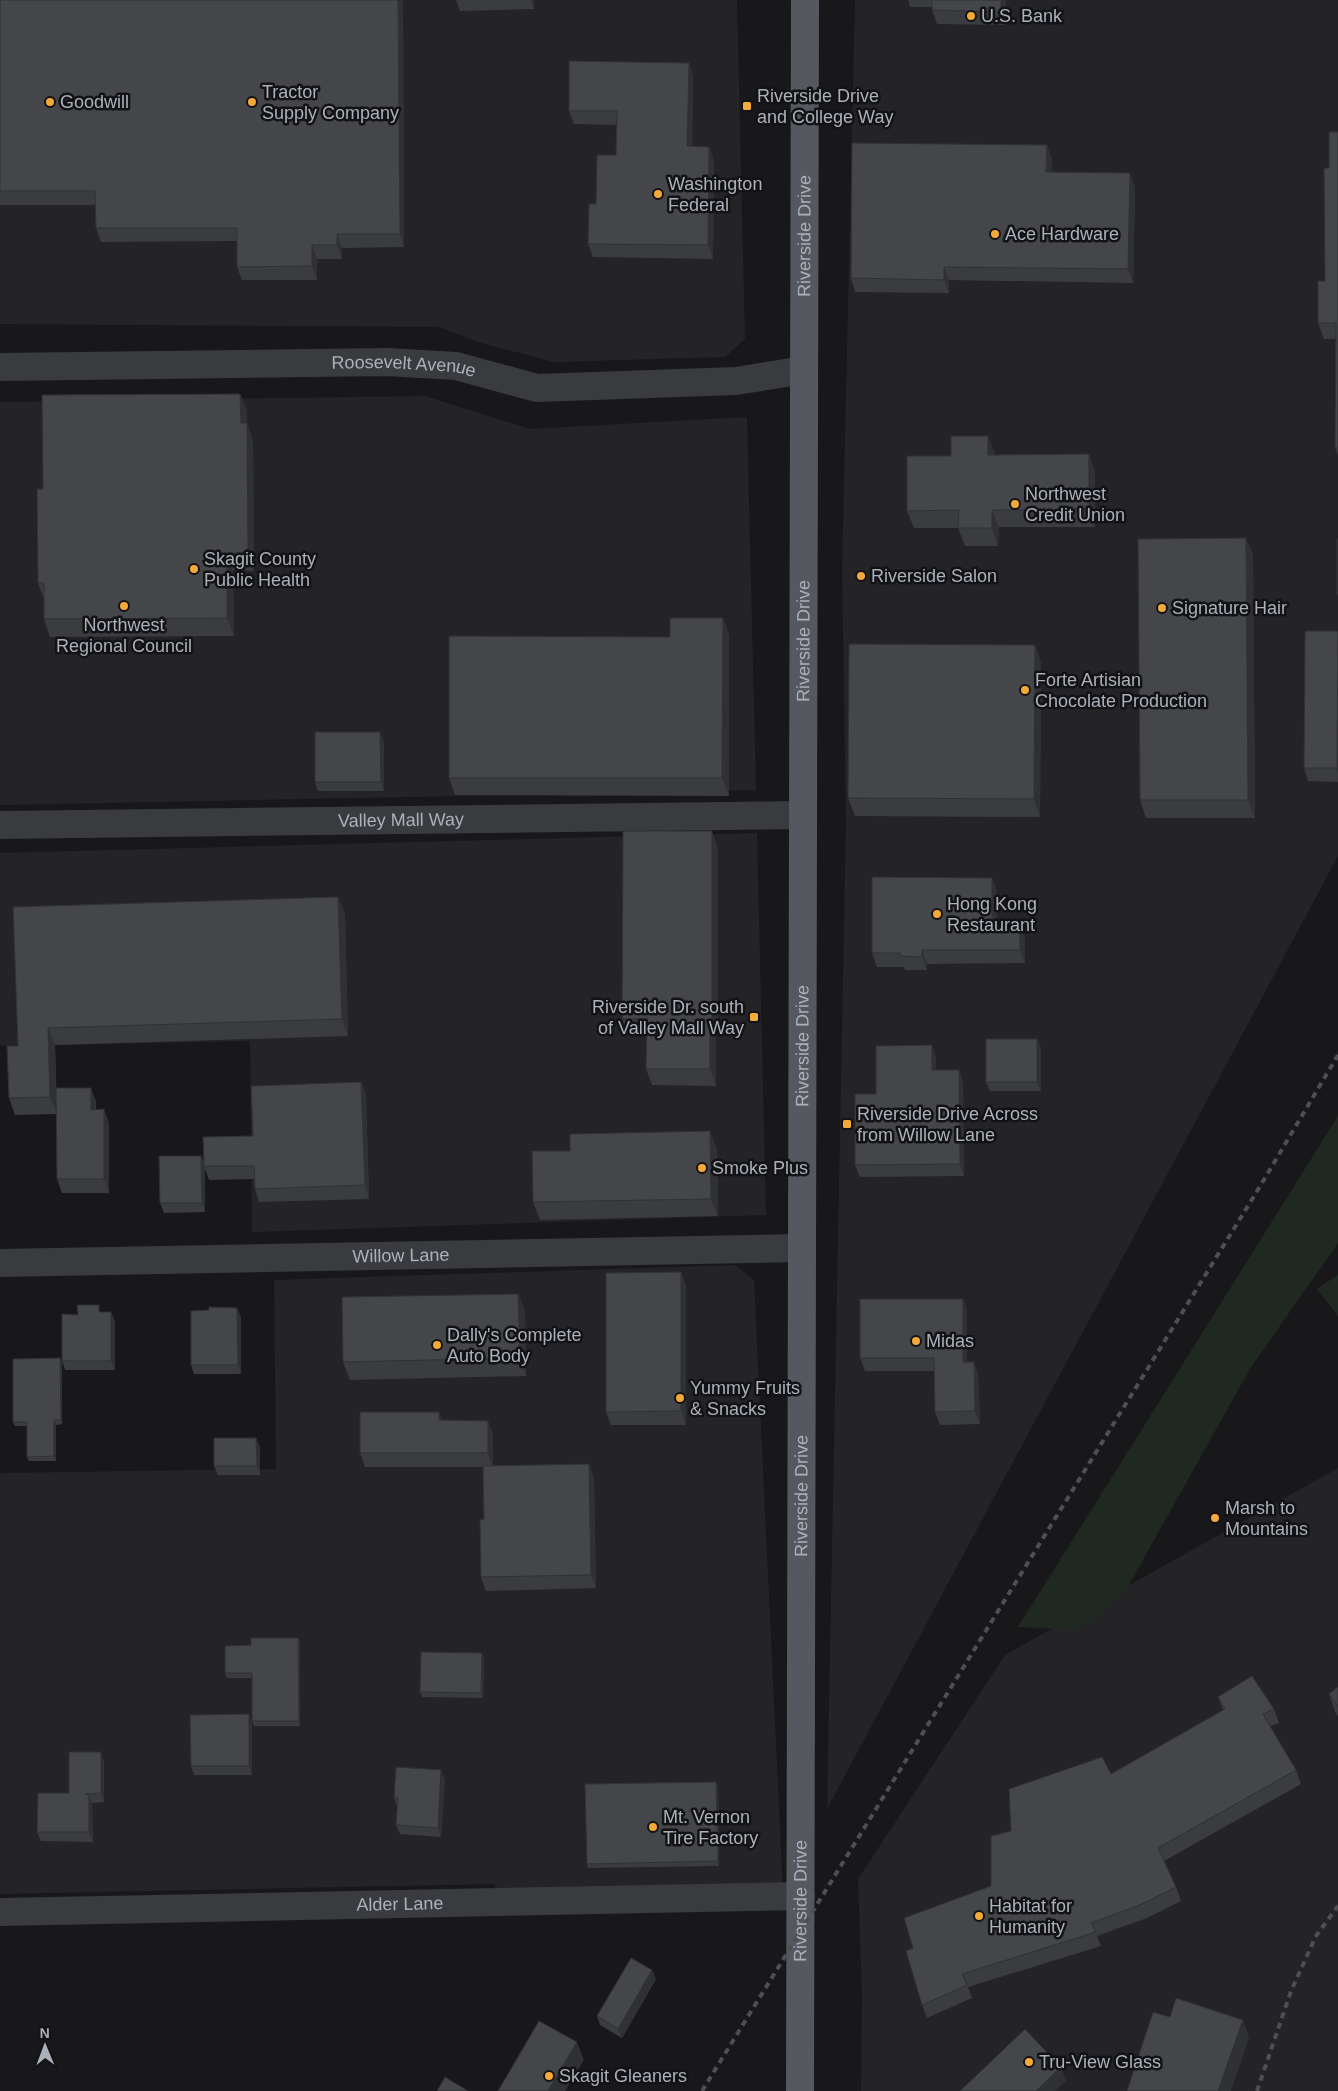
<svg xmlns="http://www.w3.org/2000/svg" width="1338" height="2091" font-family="Helvetica,sans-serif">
  <rect width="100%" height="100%" fill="#18181a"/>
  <g fill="#242427">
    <path d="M0,0H737L745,339L725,357L554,362L481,343L439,327L0,324Z"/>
    <path d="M855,0H1338V856L827,1809L846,821L842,571Z"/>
    <path d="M425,396L530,429L747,417L756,790L0,805V402Z"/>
    <path d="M757,833L766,1215L252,1232L250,1041L0,1046V853Z"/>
    <path d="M735,1265L754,1280L783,1891L496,1900L495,1884L0,1894V1473L276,1469L274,1280Z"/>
    <path d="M1338,1468V2091H861L862,1994L858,1879L1005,1655Z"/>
  </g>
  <g fill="#202921">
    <path d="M1338,1116V1243L1251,1367L1125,1592L1079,1630L1018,1627Z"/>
    <path d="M1338,1275V1316L1317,1289Z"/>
  </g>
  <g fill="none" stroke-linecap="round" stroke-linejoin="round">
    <g stroke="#393b3f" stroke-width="28">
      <path id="s1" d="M0,367L387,362L456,366L537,388L736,381L804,370"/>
      <path id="s2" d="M0,825L803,815"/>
      <path id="s3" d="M0,1263L802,1248"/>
      <path id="s4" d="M0,1912L801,1896"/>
    </g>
    <path stroke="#55585e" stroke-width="28" id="s5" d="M800,2091L805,0"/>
    <g stroke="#4c4f54" stroke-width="4" stroke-dasharray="6 5" stroke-linecap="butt">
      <path d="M702,2091L1259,1188L1338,1055"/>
      <path d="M1257,2091L1291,1991L1316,1936L1338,1906"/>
    </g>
  </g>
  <g fill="#3b3c40">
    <path d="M0,0H403L404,247L342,248V259H317V280H242L237,267V241L101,242L96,228L95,205H0Z"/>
    <path d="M456,0H534V9L460,11Z"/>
    <path d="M908,0H1006V25L937,24L932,10V7H910Z"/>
    <path d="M689,63L693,76L692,146L714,160L713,259L593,257L588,244L596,204L616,155L617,125L574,124L569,111Z"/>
    <path d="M1338,132V455L1335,448L1336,339H1324L1318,323L1325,281L1329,168Z"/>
    <path d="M1047,145L1052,159L1051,172L1135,187L1133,283L949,280V293L855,292L851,278Z"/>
    <path d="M240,394L247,411V423L253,441L254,571L233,570L234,636L50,637L44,619V599L38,583L43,489Z"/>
    <path d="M988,436L995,455L1089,454L1095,472V527H999L998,546H965L958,528H914L907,511L951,456Z"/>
    <path d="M1246,538L1253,555L1255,818H1146L1140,800Z"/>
    <path d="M723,618L729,636V796L455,795L449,778L670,637Z"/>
    <path d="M1338,631V782L1308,781L1304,768Z"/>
    <path d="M1035,645L1041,663L1040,817L855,816L848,798Z"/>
    <path d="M384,741V791H318L315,782Z"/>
    <path d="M718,848V1035H716V1086L652,1085L646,1069V1035H628L622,1019Z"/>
    <path d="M992,878L997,892V923L1025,937V963L927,964V970H905L904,967H877L872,953Z"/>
    <path d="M338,897L345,915L348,1036L55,1045L57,1114L15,1115L9,1098L18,1046L13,907Z"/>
    <path d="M1037,1039L1041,1048V1091H990L986,1082Z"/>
    <path d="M932,1045L936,1058V1070H959L963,1082L964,1176L860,1177L855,1165L876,1094Z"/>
    <path d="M361,1082L366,1095L369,1199L259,1202L255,1189L254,1179L209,1180L205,1169V1212L164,1213L160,1203L201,1156L204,1162L253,1136Z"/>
    <path d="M96,1101V1110L109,1123V1193H62L57,1179Z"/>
    <path d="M717,1149L718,1216L540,1220L533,1202Z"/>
    <path d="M681,1272L686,1286V1425H611L606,1412Z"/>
    <path d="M518,1294L525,1311L526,1376L350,1380L343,1362Z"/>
    <path d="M963,1299L967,1311V1362H974L978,1374L980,1424L940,1425L935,1412L934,1371H865L860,1358Z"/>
    <path d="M102,1312L115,1321V1370H65L62,1361L78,1315Z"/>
    <path d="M241,1317V1374H194L191,1365Z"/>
    <path d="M60,1358L62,1363V1424L56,1425V1461H29L27,1457V1426H15L13,1422Z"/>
    <path d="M439,1412L442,1420L493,1434V1466L594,1478L596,1588L486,1591L481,1577L484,1519L483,1467H365L360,1453Z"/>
    <path d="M256,1438L260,1447V1475H218L214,1466Z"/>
    <path d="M298,1638L300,1642V1726H254L252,1721V1678H227L225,1673L251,1645Z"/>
    <path d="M482,1653L484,1658L483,1698L422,1697L420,1692Z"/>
    <path d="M1338,1687V1716L1335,1712L1329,1694Z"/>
    <path d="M1218,1697L1274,1709L1279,1723L1270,1726L1296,1770L1301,1784L1164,1861L1176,1887L1181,1901L1147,1918L1097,1936L1101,1946L968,1987L972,1998L927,2018L922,2005L913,1948L991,1886L1011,1831L1223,1710Z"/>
    <path d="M252,1724V1775H194L191,1766Z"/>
    <path d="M104,1761V1802L92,1803L93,1842L41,1841L37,1832L69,1793Z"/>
    <path d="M445,1779L441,1837L400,1834L396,1825L397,1807L394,1797Z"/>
    <path d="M718,1786L719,1866L588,1868L587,1864Z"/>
    <path d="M656,1979L622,2038L600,2025L597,2016Z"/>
  </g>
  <g fill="#303134">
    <path d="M398,0H403L404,247L400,234Z"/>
    <path d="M531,0H534V9Z"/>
    <path d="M1001,0H1006V25L1001,12Z"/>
    <path d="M689,63L693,76L692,160L687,146Z"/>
    <path d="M1047,145L1052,159L1051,186L1046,172Z"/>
    <path d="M709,147L714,160L713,259L708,245Z"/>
    <path d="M1130,173L1135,187L1133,283L1128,269Z"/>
    <path d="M337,234L342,248V259L337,245Z"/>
    <path d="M312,245L317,259V280L312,266Z"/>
    <path d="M944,267L949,280V293L944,280Z"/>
    <path d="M240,394L247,411V441L241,423Z"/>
    <path d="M247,423L253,441L254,571L248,553Z"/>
    <path d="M988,436L995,454V473L988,455Z"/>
    <path d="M1089,454L1095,472V527L1089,509Z"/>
    <path d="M992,510L999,527L998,546L992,528Z"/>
    <path d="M1246,538L1253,555L1255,818L1248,800Z"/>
    <path d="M227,553L233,570L234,636L227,618Z"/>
    <path d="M723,618L729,636V796L722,778Z"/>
    <path d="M1035,645L1041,663L1040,817L1034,799Z"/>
    <path d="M1338,648V772L1337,768Z"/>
    <path d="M380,732L384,741V791L381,782Z"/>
    <path d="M712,831L718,848V1035L712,1019Z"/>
    <path d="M992,878L997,892V937L992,923Z"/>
    <path d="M338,897L345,915L348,1036L342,1019Z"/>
    <path d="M1020,924L1025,937V963L1020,950Z"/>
    <path d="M922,950L927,964V970L922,957Z"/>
    <path d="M710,1019L716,1035V1086L710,1069Z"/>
    <path d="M48,1028L55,1045L57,1114L50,1097Z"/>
    <path d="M1037,1039L1041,1048V1091L1037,1082Z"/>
    <path d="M932,1045L936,1058L937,1083L932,1070Z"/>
    <path d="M959,1070L963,1082L964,1176L960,1164Z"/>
    <path d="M361,1082L366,1095L369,1199L365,1185Z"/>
    <path d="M91,1088L96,1101V1123L91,1110Z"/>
    <path d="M104,1109L109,1123V1193L104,1179Z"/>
    <path d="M710,1131L717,1149L718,1216L711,1199Z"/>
    <path d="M201,1156L204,1165V1166L205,1169V1212L202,1203Z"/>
    <path d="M681,1272L686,1286V1425L681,1411Z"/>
    <path d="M518,1294L525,1311L526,1376L520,1358Z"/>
    <path d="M963,1299L967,1311V1375L963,1362Z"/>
    <path d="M237,1308L241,1317V1374L238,1365Z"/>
    <path d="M111,1312L115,1321V1370L111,1361Z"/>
    <path d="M60,1358L62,1363V1424L61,1420Z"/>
    <path d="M974,1362L978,1374L980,1424L975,1411Z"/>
    <path d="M439,1412L444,1425L439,1420Z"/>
    <path d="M54,1420L56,1425V1461L54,1456Z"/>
    <path d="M488,1421L493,1434V1467L488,1453Z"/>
    <path d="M256,1438L260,1447V1475L257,1466Z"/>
    <path d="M589,1464L594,1478L596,1588L591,1575Z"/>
    <path d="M298,1638L300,1642V1726L299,1721Z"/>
    <path d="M482,1653L484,1658L483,1698L481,1693Z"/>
    <path d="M249,1714L252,1724V1775L249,1766Z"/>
    <path d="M101,1752L104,1761V1802L101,1793Z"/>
    <path d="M441,1770L445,1779L441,1837L438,1828Z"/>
    <path d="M716,1782L718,1786L719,1866L718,1861Z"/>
    <path d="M89,1794L92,1803L93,1842L89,1832Z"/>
    <path d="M652,1970L656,1979L622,2038L618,2029Z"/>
    <path d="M1243,2020L1249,2038L1231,2091H1218Z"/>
    <path d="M577,2042L584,2060L565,2091H548Z"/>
    <path d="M1061,2067L1066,2081L1055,2091H1036Z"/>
  </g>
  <g fill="#45464a" stroke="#303134">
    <path d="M0,0H398L400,234H337V245H312V266L237,267V228H96L95,191H0Z"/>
    <path d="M932,0H1001V12L932,10Z"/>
    <path d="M569,61L689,63L687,146L709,147L708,245L588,244L589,204H596L597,155H616L617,111H569Z"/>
    <path d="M1329,132H1338V448H1335L1336,323H1318V281H1325L1324,168H1329Z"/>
    <path d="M852,143L1047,145L1046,172L1130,173L1128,269L944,267V280L851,278Z"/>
    <path d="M240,394L241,423H247L248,553H227V618L44,619V583H38L37,489H43L42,395Z"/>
    <path d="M951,436H988V455L1089,454V509L992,510V528H958L959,510L907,511V456H951Z"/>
    <path d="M1246,538L1248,800H1140L1138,539Z"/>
    <rect x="1337" y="539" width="1" height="55"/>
    <path d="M670,618H723L722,778H449V636L670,637Z"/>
    <path d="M1305,631H1338L1337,768H1304Z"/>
    <path d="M849,644L1035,645L1034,799L848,798Z"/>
    <path d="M315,732H380L381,782H315Z"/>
    <path d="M623,831H712V1019H710V1069H646L647,1019H622Z"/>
    <path d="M872,877L992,878V923L1020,924V950H922V957L900,956V953H872Z"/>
    <path d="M338,897L342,1019L48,1028L50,1097L9,1098L7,1046H18L13,907Z"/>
    <rect x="986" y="1039" width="51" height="43"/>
    <path d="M932,1045V1070H959L960,1164L855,1165V1094H876V1046Z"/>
    <path d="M361,1082L365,1185L255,1189L254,1166H204L203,1137L253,1136L251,1086Z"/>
    <path d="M56,1088H91V1110L104,1109V1179H57Z"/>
    <path d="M710,1131L711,1199L533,1202L532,1151H570V1134Z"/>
    <path d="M159,1156H201L202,1203H160Z"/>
    <path d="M681,1272V1411L606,1412V1273Z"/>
    <path d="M518,1294L520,1358L343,1362L342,1297Z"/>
    <path d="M860,1299H963V1362H974L975,1411L935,1412L934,1358H860Z"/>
    <path d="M77,1305H99V1312H111V1361H62V1314L78,1315Z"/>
    <path d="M209,1307L237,1308L238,1365H191V1311L209,1310Z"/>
    <path d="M60,1358L61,1420H54V1456L27,1457V1422H13V1359Z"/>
    <path d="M360,1412H439V1420L488,1421V1453H360Z"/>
    <path d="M214,1438H256L257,1466H214Z"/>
    <path d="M589,1464L591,1575L481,1577L480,1520L484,1519L483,1466Z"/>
    <path d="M251,1638H298L299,1721H252V1673H225V1646L251,1645Z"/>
    <path d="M421,1652L482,1653L481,1693L420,1692Z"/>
    <path d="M1252,1676L1274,1709L1263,1714L1296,1770L1158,1848L1176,1887L1142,1904L1091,1923L1096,1932L962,1974L967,1985L922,2005L906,1951L913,1948L904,1918L991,1886V1836L1011,1831L1009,1789L1102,1757L1111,1774L1225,1709L1218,1697Z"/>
    <path d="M1338,1687V1706L1329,1694Z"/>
    <path d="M249,1714V1766H191L190,1715Z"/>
    <path d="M69,1752H101V1793L85,1794H89V1832H37L38,1793H69Z"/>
    <path d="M396,1767L441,1770L438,1828L396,1825L398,1798L394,1797Z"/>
    <path d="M716,1782L718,1861L587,1864L585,1784Z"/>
    <path d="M631,1958L652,1970L618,2029L597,2016Z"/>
    <path d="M1176,1998L1243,2020L1218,2091H1127L1153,2012L1170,2017Z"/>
    <path d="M539,2021L577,2042L548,2091H498Z"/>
    <path d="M1025,2029L1061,2067L1036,2091H960Z"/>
    <path d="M445,2077L468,2091H437Z"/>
  </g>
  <g fill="#f3aa38" stroke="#131315" stroke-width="2">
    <circle cx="971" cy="16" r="5"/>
    <circle cx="50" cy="102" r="5"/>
    <circle cx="252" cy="102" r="5"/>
    <rect x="742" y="101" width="10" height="10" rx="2.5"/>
    <circle cx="658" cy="194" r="5"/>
    <circle cx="995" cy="234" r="5"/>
    <circle cx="1015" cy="504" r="5"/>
    <circle cx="194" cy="569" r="5"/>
    <circle cx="861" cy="576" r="5"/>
    <circle cx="124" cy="606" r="5"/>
    <circle cx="1162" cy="608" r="5"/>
    <circle cx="1025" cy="690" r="5"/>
    <circle cx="937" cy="914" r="5"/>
    <rect x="749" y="1012" width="10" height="10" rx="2.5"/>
    <rect x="842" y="1119" width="10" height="10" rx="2.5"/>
    <circle cx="702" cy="1168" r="5"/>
    <circle cx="916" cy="1341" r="5"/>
    <circle cx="437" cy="1345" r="5"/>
    <circle cx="680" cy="1398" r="5"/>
    <circle cx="1215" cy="1518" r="5"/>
    <circle cx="653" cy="1827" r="5"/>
    <circle cx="979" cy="1916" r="5"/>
    <circle cx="1029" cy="2062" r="5"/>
    <circle cx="549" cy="2076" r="5"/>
  </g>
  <g text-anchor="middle" stroke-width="5" stroke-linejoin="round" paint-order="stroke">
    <g font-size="18" fill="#abb0ba" stroke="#131315" text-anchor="start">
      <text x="981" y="22">U.S. Bank</text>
      <text x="262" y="98">Tractor<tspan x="262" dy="21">Supply Company</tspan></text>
      <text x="757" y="102">Riverside Drive<tspan x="757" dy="21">and College Way</tspan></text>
      <text x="60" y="108">Goodwill</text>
      <text x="668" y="190">Washington<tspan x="668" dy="21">Federal</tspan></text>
      <text x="1005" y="240">Ace Hardware</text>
      <text x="1025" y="500">Northwest<tspan x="1025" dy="21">Credit Union</tspan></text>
      <text x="204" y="565">Skagit County<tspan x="204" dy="21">Public Health</tspan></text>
      <text x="871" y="582">Riverside Salon</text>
      <text x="1172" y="614">Signature Hair</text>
      <text x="124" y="631" text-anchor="middle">Northwest<tspan x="124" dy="21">Regional Council</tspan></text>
      <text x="1035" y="686">Forte Artisian<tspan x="1035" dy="21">Chocolate Production</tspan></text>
      <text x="947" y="910">Hong Kong<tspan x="947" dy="21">Restaurant</tspan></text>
      <text x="744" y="1013" text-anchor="end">Riverside Dr. south<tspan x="744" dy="21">of Valley Mall Way</tspan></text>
      <text x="857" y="1120">Riverside Drive Across<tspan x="857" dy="21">from Willow Lane</tspan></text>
      <text x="712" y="1174">Smoke Plus</text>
      <text x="447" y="1341">Dally's Complete<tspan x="447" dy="21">Auto Body</tspan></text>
      <text x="926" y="1347">Midas</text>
      <text x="690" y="1394">Yummy Fruits<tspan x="690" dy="21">&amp; Snacks</tspan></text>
      <text x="1225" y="1514">Marsh to<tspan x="1225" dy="21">Mountains</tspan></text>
      <text x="663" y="1823">Mt. Vernon<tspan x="663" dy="21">Tire Factory</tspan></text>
      <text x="989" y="1912">Habitat for<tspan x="989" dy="21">Humanity</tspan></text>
      <text x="1039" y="2068">Tru-View Glass</text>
      <text x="559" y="2082">Skagit Gleaners</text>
    </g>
    <g font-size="18" fill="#abb0ba" stroke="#131315">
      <text dy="6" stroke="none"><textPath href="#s5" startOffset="1855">Riverside Drive</textPath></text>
      <text dy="6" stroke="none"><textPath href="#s1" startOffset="404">Roosevelt Avenue</textPath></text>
      <text dy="6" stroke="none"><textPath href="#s5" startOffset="1450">Riverside Drive</textPath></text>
      <text dy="6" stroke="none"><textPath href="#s2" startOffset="401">Valley Mall Way</textPath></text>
      <text dy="6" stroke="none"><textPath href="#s5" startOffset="1045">Riverside Drive</textPath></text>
      <text dy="6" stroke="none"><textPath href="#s3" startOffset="401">Willow Lane</textPath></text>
      <text dy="6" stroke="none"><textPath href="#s5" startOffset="595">Riverside Drive</textPath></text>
      <text dy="6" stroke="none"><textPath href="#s5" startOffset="190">Riverside Drive</textPath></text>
      <text dy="6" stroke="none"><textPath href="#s4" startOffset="400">Alder Lane</textPath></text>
    </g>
  </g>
  <g transform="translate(45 2046) rotate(359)" stroke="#131315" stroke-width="4" paint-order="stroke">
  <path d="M0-4L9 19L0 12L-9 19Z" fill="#abb0ba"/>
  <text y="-8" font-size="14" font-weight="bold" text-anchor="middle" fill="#abb0ba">N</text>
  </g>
</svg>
